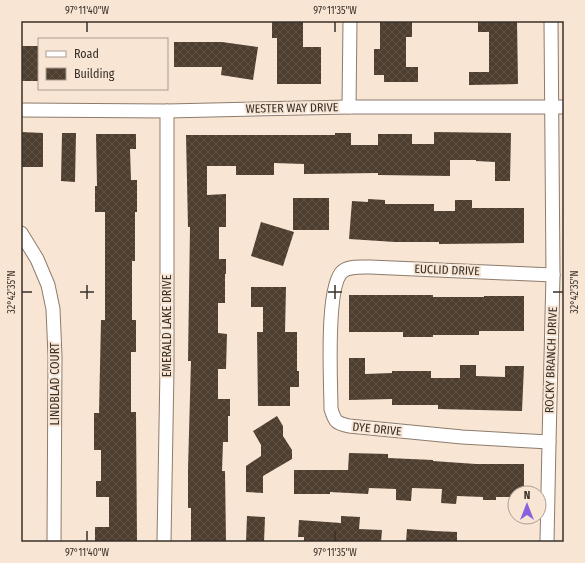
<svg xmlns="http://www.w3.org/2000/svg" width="585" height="563" font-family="'Fira Sans Condensed',sans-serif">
  <defs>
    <pattern id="building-cross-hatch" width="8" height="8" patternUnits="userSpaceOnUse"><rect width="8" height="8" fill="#4d3e30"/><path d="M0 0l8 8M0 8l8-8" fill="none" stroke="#5f5245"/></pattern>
  </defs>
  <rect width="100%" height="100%" fill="#f8e5d4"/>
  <g fill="url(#building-cross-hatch)">
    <path d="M272,21H303V47H321V84H277V38H272Z"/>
    <path d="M380,21H412V37H406V67H418V82H384V75H374V49H380Z"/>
    <path d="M478,21H517L518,84L469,85V72H489V32H478Z"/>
    <path d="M174,42H222L258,47L253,80L221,75L222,67H174Z"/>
    <rect x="21" y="46" width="18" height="35"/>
    <path d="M21,132L43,133V167H21Z"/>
    <path d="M434,132L511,133L510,181H495V162L476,161V160H450V176L378,175V173L304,174V164L274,163V175H236V166H207V195L226,194V227H219V259H226V274H225V303H218V333L227,334L226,369H218V399H230V416H228V442H223L222,471H225L226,542H191V508H188V469L191,361H188L190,227H188L186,135H335V133H351V145H378V134H412V144H434Z"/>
    <path d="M62,133H76L75,182L61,181Z"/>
    <path d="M96,134H136V149H130L131,180H137V212H135V261H132V320H136V352H131V412H136L137,542H95V527H109V497H96V481H101V450H94V413H99L101,320H105V212H95V186H97Z"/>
    <rect x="293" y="198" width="36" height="32"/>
    <path d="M368,199L385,200V204H434V211H455V200H472V208H524V243L439,244V242H395L349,239L352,201L368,202Z"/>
    <path d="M261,222L294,232L283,266L251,256Z"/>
    <path d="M251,287H286L285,332H297V371H299V387H290V406H258L257,332H263V307H251Z"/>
    <path d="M349,295H433V297H484V296H524V331H479V335H433V337H403V332H349Z"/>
    <path d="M349,358H365V374L392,373V371H431V378H460V365H476V376L505,377V366H524L522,411L438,409V405H392V399L349,400Z"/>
    <path d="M277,416L283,426V436L292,450V459L263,476V493L246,492V466L261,456V445L253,431Z"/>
    <path d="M349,453L388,454V458L433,460V461L476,464H524V493H515V497H496V500H483V497L457,496L456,504L441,503L442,489L412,488L411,501L396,500V489L369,488L368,494L330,492V494H294V470H348Z"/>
    <path d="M247,516L265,517L264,542H246Z"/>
    <path d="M341,516L360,517L359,529L382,530L381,542H304V537H298L299,520L341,523Z"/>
    <path d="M407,529L434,531L457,532V542H406Z"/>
  </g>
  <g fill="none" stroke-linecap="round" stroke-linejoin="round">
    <g stroke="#8d7c6c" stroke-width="15">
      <g id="street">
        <path d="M349,107L350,21"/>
        <path d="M21,110L167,111L349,107H564"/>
        <path d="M21,233L37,259L48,285L53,309L55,356L54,542"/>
        <path d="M549,442L462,437L349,426C336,423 335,422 331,409C331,384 325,285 343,271C350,266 362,267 370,267L553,275"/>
        <path d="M164,542L167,368V111"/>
        <path d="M547,542L549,442L553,275L551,21"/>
      </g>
    </g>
    <use href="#street" stroke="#fff" stroke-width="13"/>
  </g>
  <path fill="none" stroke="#373029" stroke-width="1.5" d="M87,22V32M335,22V32M87,285V299M335,285V299M22,292H32M80,292H94M328,292H342M553,292H563M87,531V541M335,531V541"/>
  <g text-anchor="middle" stroke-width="4" stroke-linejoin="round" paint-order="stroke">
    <g font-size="12" fill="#373029" stroke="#f8e5d4">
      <text transform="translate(292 108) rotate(-1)" y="4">WESTER WAY DRIVE</text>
      <text transform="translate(447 270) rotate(2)" y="4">EUCLID DRIVE</text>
      <text transform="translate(167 326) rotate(-90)" y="4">EMERALD LAKE DRIVE</text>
      <text transform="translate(551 360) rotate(-88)" y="4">ROCKY BRANCH DRIVE</text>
      <text transform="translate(55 384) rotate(-90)" y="4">LINDBLAD COURT</text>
      <text transform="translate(377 429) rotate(6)" y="4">DYE DRIVE</text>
    </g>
  </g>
  <rect width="585" height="563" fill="none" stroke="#f8e5d4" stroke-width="44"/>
  <rect x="38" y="38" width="130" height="52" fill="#f8e5d4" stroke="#ab9d90"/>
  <rect x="46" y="51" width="20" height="6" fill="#ffffff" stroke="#ab9d90"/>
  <text x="74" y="58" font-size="12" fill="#373029">Road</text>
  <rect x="46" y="68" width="20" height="12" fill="url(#building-cross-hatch)" stroke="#ab9d90"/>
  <text x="74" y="78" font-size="12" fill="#373029">Building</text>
  <g transform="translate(527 505)"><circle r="19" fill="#f8e5d4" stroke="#ab9d90"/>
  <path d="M0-3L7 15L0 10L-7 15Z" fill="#8762dd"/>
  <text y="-6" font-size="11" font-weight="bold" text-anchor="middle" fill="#373029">N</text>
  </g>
  <rect x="22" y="22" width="541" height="519" fill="none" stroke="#373029" stroke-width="1.5"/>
  <g font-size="10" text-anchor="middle" fill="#373029">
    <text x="87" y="14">97°11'40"W</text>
    <text x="335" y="14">97°11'35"W</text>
    <text transform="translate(11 292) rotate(-90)" y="4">32°42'35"N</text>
    <text transform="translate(574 292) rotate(-90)" y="4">32°42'35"N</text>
    <text x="87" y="556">97°11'40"W</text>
    <text x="335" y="556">97°11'35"W</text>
  </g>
</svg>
